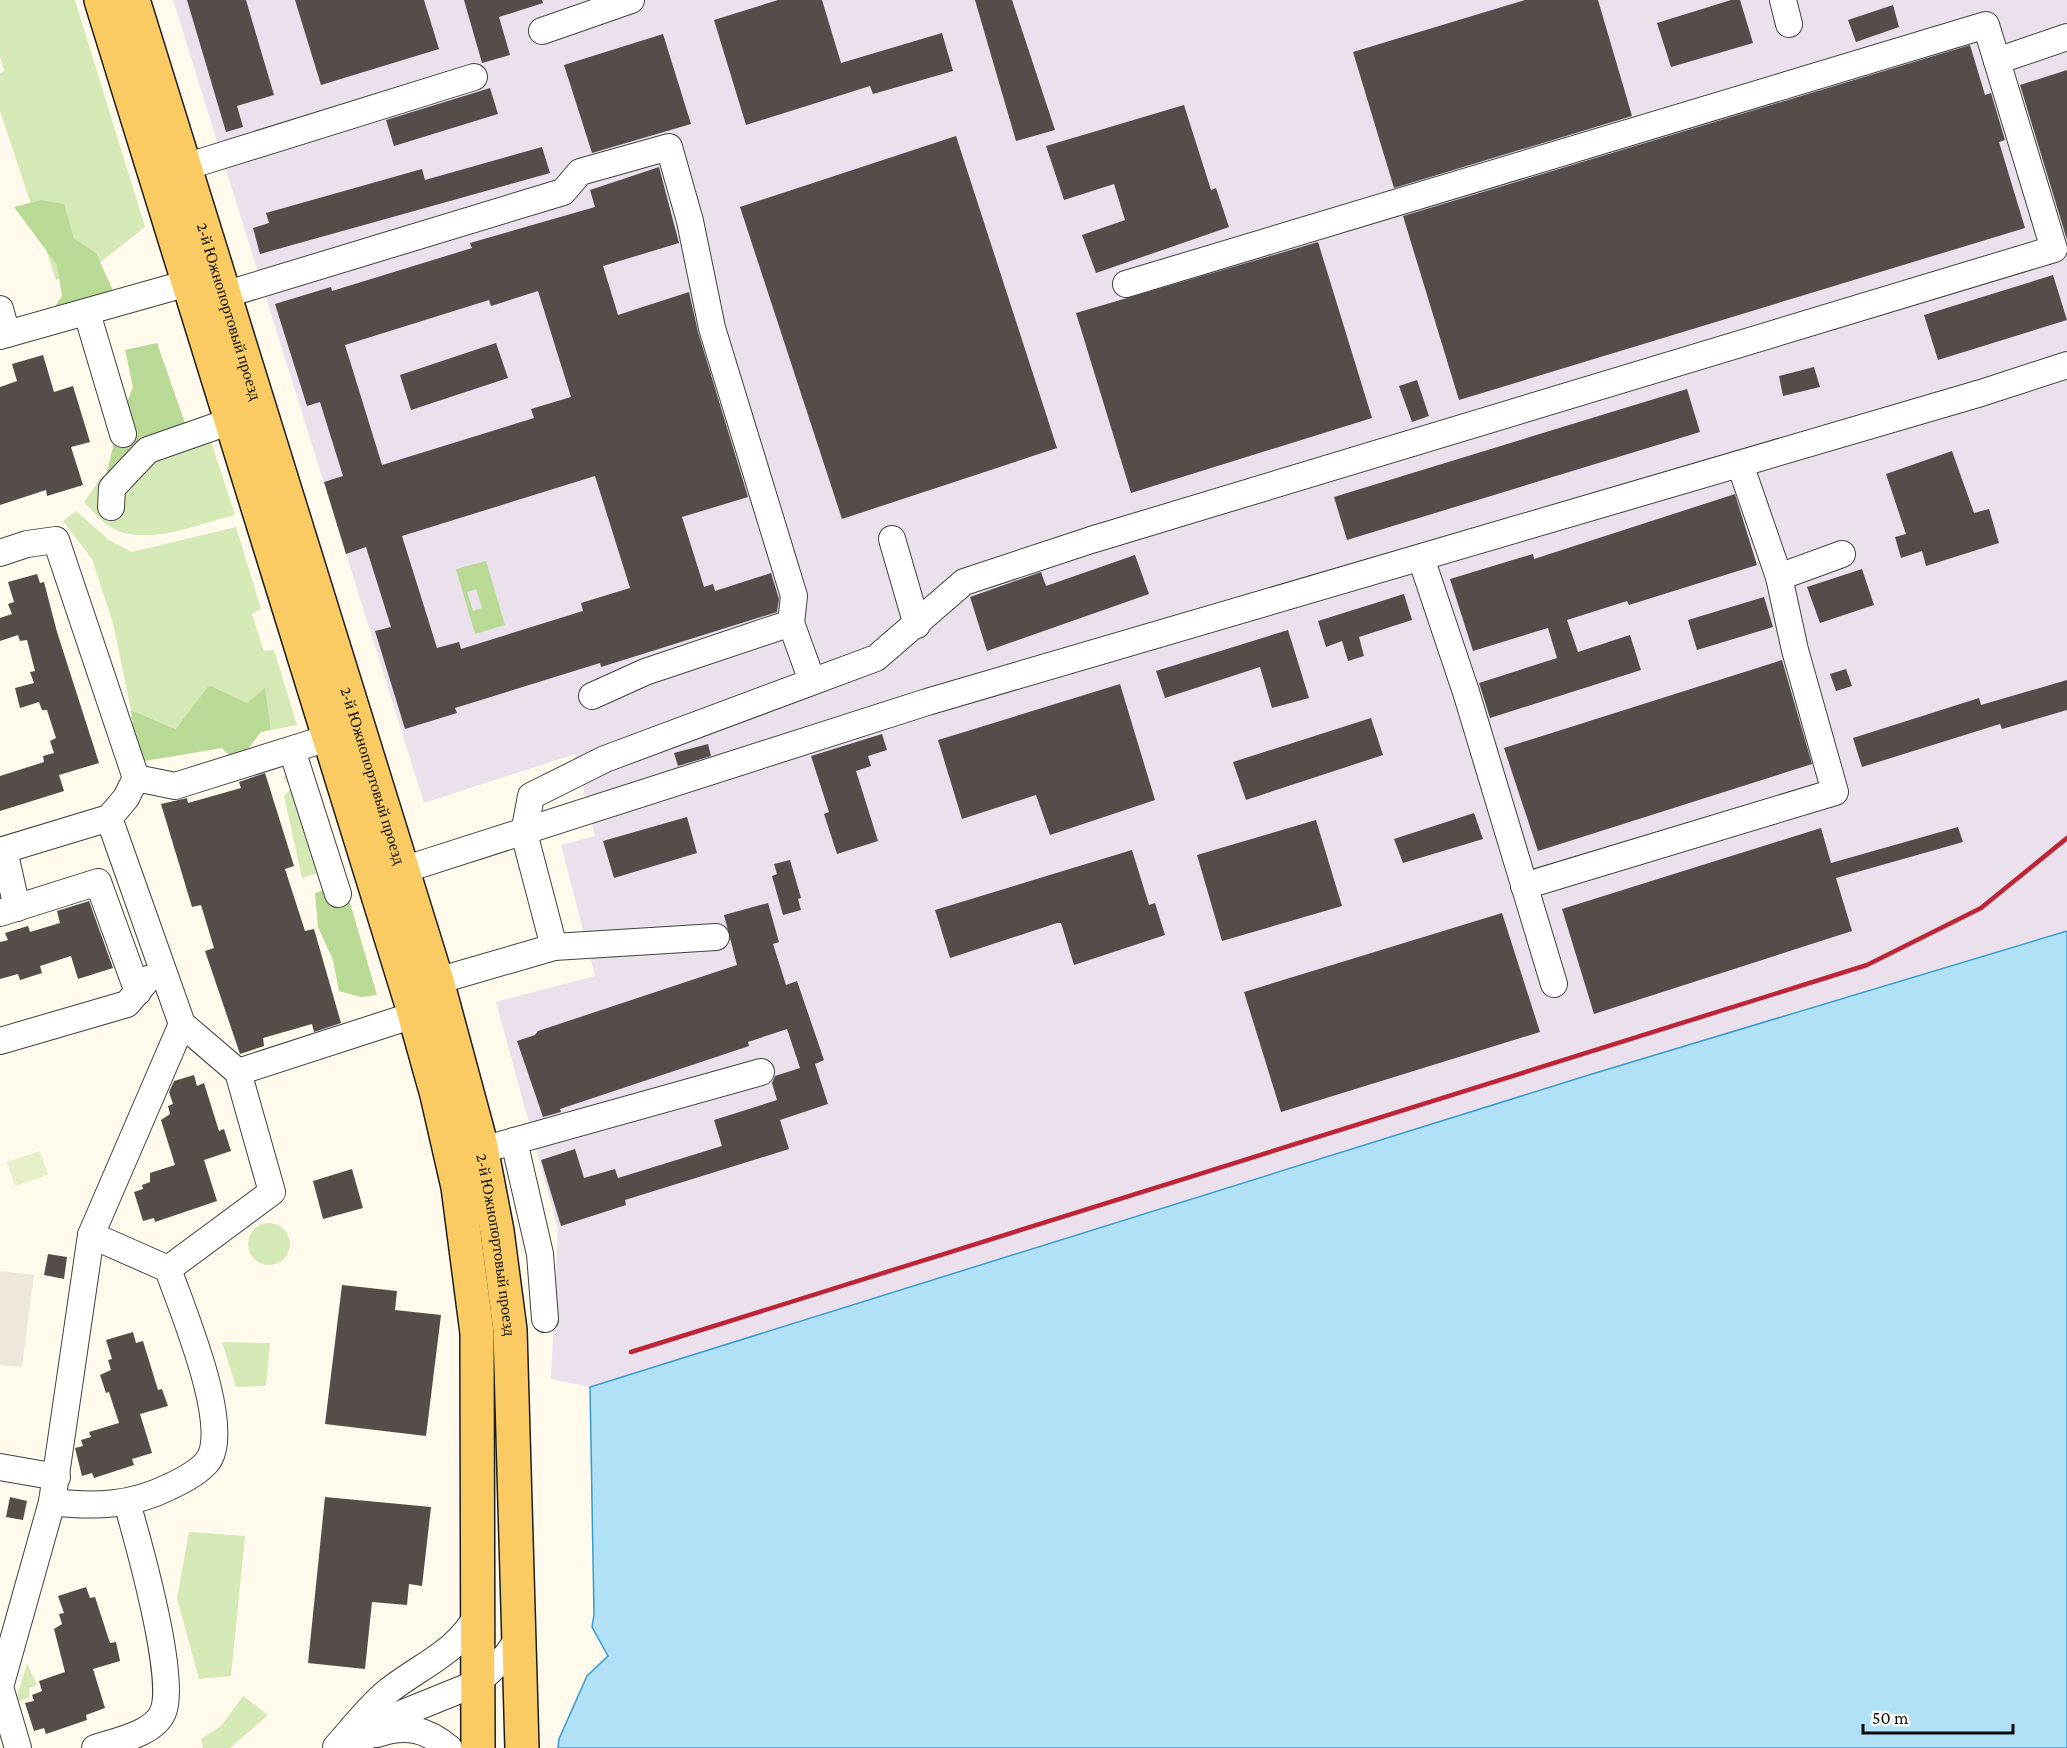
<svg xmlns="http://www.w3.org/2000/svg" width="2067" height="1748" font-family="'Crimson Pro',serif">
  <rect width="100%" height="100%" fill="#fffaec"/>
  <path fill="#eae1ec" d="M173,0H2067V931L1592,1074L590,1387L551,1379L558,1229L496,1002L595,976L561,845L595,836L575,754L424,803Z"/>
  <g fill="#d4e9b6">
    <path d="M0,0H75L145,227L88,272L56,280L0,111V73L4,71L0,56Z"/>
    <path d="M210,438L235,515C201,523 159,542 124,533C108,529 95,514 84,502L102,476L120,491L146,463Z"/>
    <path d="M76,511L109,540L132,552L236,527L261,609L252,614L264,651L274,650L297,725L271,730L265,689L247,703L209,685L177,729L131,710L113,623L92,559L63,521Z"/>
    <path d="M292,773L324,871L302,878L284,796L291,788L283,777Z"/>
    <circle cx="269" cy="1244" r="21"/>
    <path d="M222,1342L270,1343L266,1386L236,1387Z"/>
    <path d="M189,1532L245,1536L231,1676L199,1679L177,1598Z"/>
    <path d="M27,1664L37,1685L29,1688V1698L15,1702Z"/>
    <path d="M243,1696L268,1715L230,1748H203L201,1739L221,1726Z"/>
  </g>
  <g fill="#b9da95" fill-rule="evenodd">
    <path d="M41,200L64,204L74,239L96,253L116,297L44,322L62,296L57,265L14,207Z"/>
    <path d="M157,343L186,426L105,480L119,422L133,387L125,350Z"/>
    <path d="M486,561L505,625L475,634L456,569ZM476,589L482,608L473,611L467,592Z"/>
    <path d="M209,685L247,703L265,688L271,730L261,732L237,763L222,748L145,761L136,750L131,710L176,729Z"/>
    <path d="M330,888L348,896L377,995L361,997L339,991L333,960L318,927L315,893Z"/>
  </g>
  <path fill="#e5f0c8" d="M40,1151L48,1175L15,1186L7,1162Z"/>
  <path fill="#eee8dc" d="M0,1271L34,1275L22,1367L0,1365Z"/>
  <path fill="#b1e1f6" stroke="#379bce" stroke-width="1.5" d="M2067,931V1748H558L559,1739L587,1676L608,1656L592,1627L594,1615L590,1387L1592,1074Z"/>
  <g fill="#554d49" fill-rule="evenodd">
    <path d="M187,0H246L274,95L237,106L243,127L226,132Z"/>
    <path d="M295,0H424L439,49L321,85Z"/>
    <path d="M464,0H542L543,3L499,17L510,55L482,63Z"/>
    <path d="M778,0H822L841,63L942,33L953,71L873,94L870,86L746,125L714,20Z"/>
    <path d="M975,0H1012L1055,130L1016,141Z"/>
    <path d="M1525,0H1598L1632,116L1394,188L1353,52Z"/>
    <path d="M1731,0H1740L1753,43L1671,67L1657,23Z"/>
    <path d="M1893,5L1899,27L1856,42L1848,20Z"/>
    <path d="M663,34L691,124L592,153L564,65Z"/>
    <path d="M1970,45L1985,95L1991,93L2005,140L1999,142L2025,228L1459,400L1403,216Z"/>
    <path d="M2067,70V240L2020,85Z"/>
    <path d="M490,88L498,114L394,146L386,120Z"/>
    <path d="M1184,105L1211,190L1216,188L1229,227L1096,273L1082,235L1125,220L1114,184L1064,200L1046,146Z"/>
    <path d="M956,136L1057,448L842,519L740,207Z"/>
    <path d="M542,147L550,173L260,254L253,228L269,223L266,213L422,169L425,180Z"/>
    <path d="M659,167L679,243L603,266L618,315L689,292L698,332L748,497L682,517L704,587L713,584L715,591L771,573L779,599L777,612L601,667L600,663L455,708L457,713L405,729L375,631L391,627L366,547L346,554L324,482L343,476L320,402L307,406L275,304L331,287L332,291L472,248L470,243L595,207L590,190ZM538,291L571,397L531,409L534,418L382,465L345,345L489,300L491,306ZM595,476L630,588L581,603L583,611L461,649L459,642L437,648L402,536Z"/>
    <path d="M1318,242L1372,418L1131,493L1076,313Z"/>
    <path d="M2053,275L2067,320L1938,360L1924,315Z"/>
    <path d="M496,343L508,378L411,410L400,375Z"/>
    <path d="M43,355L54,392L73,386L90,442L71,447L83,485L47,496L46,490L0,505V387L17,381L12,364Z"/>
    <path d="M1814,367L1820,387L1783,396L1779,376Z"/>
    <path d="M1417,380L1429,416L1412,422L1399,386Z"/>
    <path d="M1687,389L1700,432L1347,540L1334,497Z"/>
    <path d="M1952,451L1974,513L1989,509L1999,543L1926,566L1922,551L1901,558L1895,537L1906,534L1886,474Z"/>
    <path d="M1735,494L1757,565L1629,605L1627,601L1567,620L1578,652L1630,635L1641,670L1490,718L1479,683L1557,658L1548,628L1473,651L1450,579L1533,554L1534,559Z"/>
    <path d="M1135,555L1149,594L987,651L970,597L1041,572L1046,586Z"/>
    <path d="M1862,569L1874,605L1820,623L1807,587Z"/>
    <path d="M37,574L40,583L44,582L57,632L99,763L59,775L64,791L0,811V776L44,762L43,756L54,753L50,741L56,738L47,710H42L39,702L20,708L15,688L34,683L30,672L35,671L27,640L20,641L18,635L0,641V618L12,614L8,604L14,602L8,582Z"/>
    <path d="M1404,594L1412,620L1359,637L1364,656L1348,661L1342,641L1326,647L1318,621Z"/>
    <path d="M1764,597L1773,627L1697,650L1688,620Z"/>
    <path d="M1288,630L1309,698L1272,708L1260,667L1165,698L1156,671Z"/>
    <path d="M1782,660L1812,764L1538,851L1504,748Z"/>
    <path d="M1846,669L1852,686L1836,691L1830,674Z"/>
    <path d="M2067,680V710L2002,729L2000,724L1862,767L1853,738L1979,698L1981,705Z"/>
    <path d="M1120,684L1155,800L1050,835L1036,795L962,819L938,740Z"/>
    <path d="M1371,718L1383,755L1246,800L1233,762Z"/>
    <path d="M882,734L887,750L868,756L871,766L856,771L878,841L837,854L824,814L829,812L811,756Z"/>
    <path d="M708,744L711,756L678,766L674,753Z"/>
    <path d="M265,773L294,866L285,869L305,931L314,929L341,1023L314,1032L312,1024L263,1038L264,1046L240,1054L205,951L214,948L201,905L192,907L161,804L187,798L188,803L241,788L239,782Z"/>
    <path d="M1474,813L1483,839L1403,863L1394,839Z"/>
    <path d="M687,817L697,853L614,878L603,841Z"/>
    <path d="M1316,820L1342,906L1222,941L1197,855Z"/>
    <path d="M1958,827L1963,842L1836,878L1852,931L1594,1014L1562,909L1821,828L1831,863Z"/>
    <path d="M1132,850L1149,905L1155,903L1165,935L1074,965L1061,923H1057L950,958L935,910Z"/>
    <path d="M790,860L801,898L798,899L801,910L783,915L772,876L777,874L774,864Z"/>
    <path d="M89,901L113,968L78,979L71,956L40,966L42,973L20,980L18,974L0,979V942L8,940L5,933L28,926L30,932L60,923L57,911Z"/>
    <path d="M768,903L779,942L773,944L786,985L797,981L824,1060L815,1064L828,1104L780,1120L789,1149L625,1200L626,1205L561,1226L541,1160L575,1149L584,1178L615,1169L618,1178L722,1146L714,1120L777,1100L772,1083L775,1076L800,1068L787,1029L748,1042L749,1046L560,1109L561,1112L543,1117L517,1041L535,1035L538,1031L737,965L724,915Z"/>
    <path d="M1502,913L1540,1032L1281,1112L1244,992Z"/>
    <path d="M194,1075L197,1086L204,1083L219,1131L224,1129L231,1151L204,1160L217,1201L155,1222L154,1218L143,1221L134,1192L143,1189L142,1185L150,1182V1173L175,1165L161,1120L170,1114L168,1106L173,1104L169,1092L174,1081Z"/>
    <path d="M352,1169L363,1208L323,1219L313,1181Z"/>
    <path d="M48,1254L67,1257L64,1279L44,1275Z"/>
    <path d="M342,1285L397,1291L395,1310L441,1315L426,1436L325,1424Z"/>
    <path d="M133,1332L136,1343L143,1341L158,1390L162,1389L168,1406L140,1414L152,1453L132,1459L134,1465L94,1478L92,1473L82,1476L75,1448L83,1446L81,1440L91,1437L89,1432L119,1423L109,1392L106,1393L100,1375L111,1370L108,1360L112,1359L106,1340Z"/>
    <path d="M10,1497L27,1501L23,1520L6,1517Z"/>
    <path d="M325,1497L431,1507L422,1586L409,1584L407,1605L372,1602L365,1669L308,1663Z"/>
    <path d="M86,1587L90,1598L95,1597L110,1643L116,1642L120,1661L93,1669L105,1708L86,1715L87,1720L46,1734L44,1728L34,1731L25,1703L34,1701L32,1695L42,1691L39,1681L65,1672L54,1629L62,1624L59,1614L64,1613L58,1596Z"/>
  </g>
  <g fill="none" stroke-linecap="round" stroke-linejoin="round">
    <g stroke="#404040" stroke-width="28">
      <g id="minor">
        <path d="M1783,0L1789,24"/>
        <path d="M542,31L631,0"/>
        <path d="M1997,61L2067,37"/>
        <path d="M185,167L474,77"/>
        <path d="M224,295L563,192L580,172L669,147L690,221L712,328L794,596L791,623"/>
        <path d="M0,309L7,334"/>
        <path d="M87,313L123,434"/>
        <path d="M0,336L188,283"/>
        <path d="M111,507L112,488L148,450L231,421"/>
        <path d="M892,539L917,625"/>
        <path d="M0,553L27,544L56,540L136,778L126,798L109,818L0,851"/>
        <path d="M1421,558L1466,692L1554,984"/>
        <path d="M1779,577L1842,554"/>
        <path d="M592,696L645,672L791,623L812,681"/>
        <path d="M292,750L338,894"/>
        <path d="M136,778L175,786L328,738"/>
        <path d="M4,850L17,908"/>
        <path d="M403,870L927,702L1981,393L2067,365"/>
        <path d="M1524,886L1835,792L1795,650L1779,577L1740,464"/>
        <path d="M0,913L98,882L138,992"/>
        <path d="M554,947L524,833L531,796L605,759L876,658L964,582L1091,540L2054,249L1986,25L1126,284"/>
        <path d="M437,981L554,947L716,937"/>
        <path d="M0,1041L127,1004L148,979"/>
        <path d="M238,1072L414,1015"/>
        <path d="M514,1141L540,1254L545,1319"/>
        <path d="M482,1150L761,1072"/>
        <path d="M91,1235L168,1269"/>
        <path d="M0,1467L57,1477"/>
        <path d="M52,1502C94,1507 131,1506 169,1487C182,1481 198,1473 207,1462C234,1430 181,1307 168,1269L272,1192L238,1072L182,1024L109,818"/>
        <path d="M377,1734C406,1724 426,1729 449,1748"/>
        <path d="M336,1747C352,1729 368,1708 387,1692C421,1665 457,1653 478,1614"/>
        <path d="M18,1748L0,1687L52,1502L91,1235L182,1024"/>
        <path d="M95,1748C116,1741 154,1734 163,1712C177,1679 138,1541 127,1503"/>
        <path d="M351,1748L393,1717L477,1683L506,1656L519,1638"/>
      </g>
    </g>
    <g stroke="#1e1e1e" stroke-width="36">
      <g id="major">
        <path d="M101,0L411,1002L437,1095L458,1187L477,1333L478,1748"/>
        <path id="s1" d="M133,0L437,981L479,1137L497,1231L510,1330L522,1748"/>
      </g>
    </g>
    <use href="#minor" stroke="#fff" stroke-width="26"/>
    <use href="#major" stroke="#f9cb62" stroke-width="33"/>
    <path stroke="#bd2435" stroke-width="4.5" d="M631,1352L1867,965L1981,908L2067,838"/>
  </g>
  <g text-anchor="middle" stroke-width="6" stroke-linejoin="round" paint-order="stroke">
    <g font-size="16" fill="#0d0d0d" stroke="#fff">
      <text dy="6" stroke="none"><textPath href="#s1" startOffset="326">2-й Южнопортовый проезд</textPath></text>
      <text dy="6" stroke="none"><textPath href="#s1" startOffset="812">2-й Южнопортовый проезд</textPath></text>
      <text dy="6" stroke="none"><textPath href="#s1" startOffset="1298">2-й Южнопортовый проезд</textPath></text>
    </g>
  </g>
  <path d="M1863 1724v9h150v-9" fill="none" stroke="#0d0d0d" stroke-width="3"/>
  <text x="1872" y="1724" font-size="18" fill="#0d0d0d" stroke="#ffffff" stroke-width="4.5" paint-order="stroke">50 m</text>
</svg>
